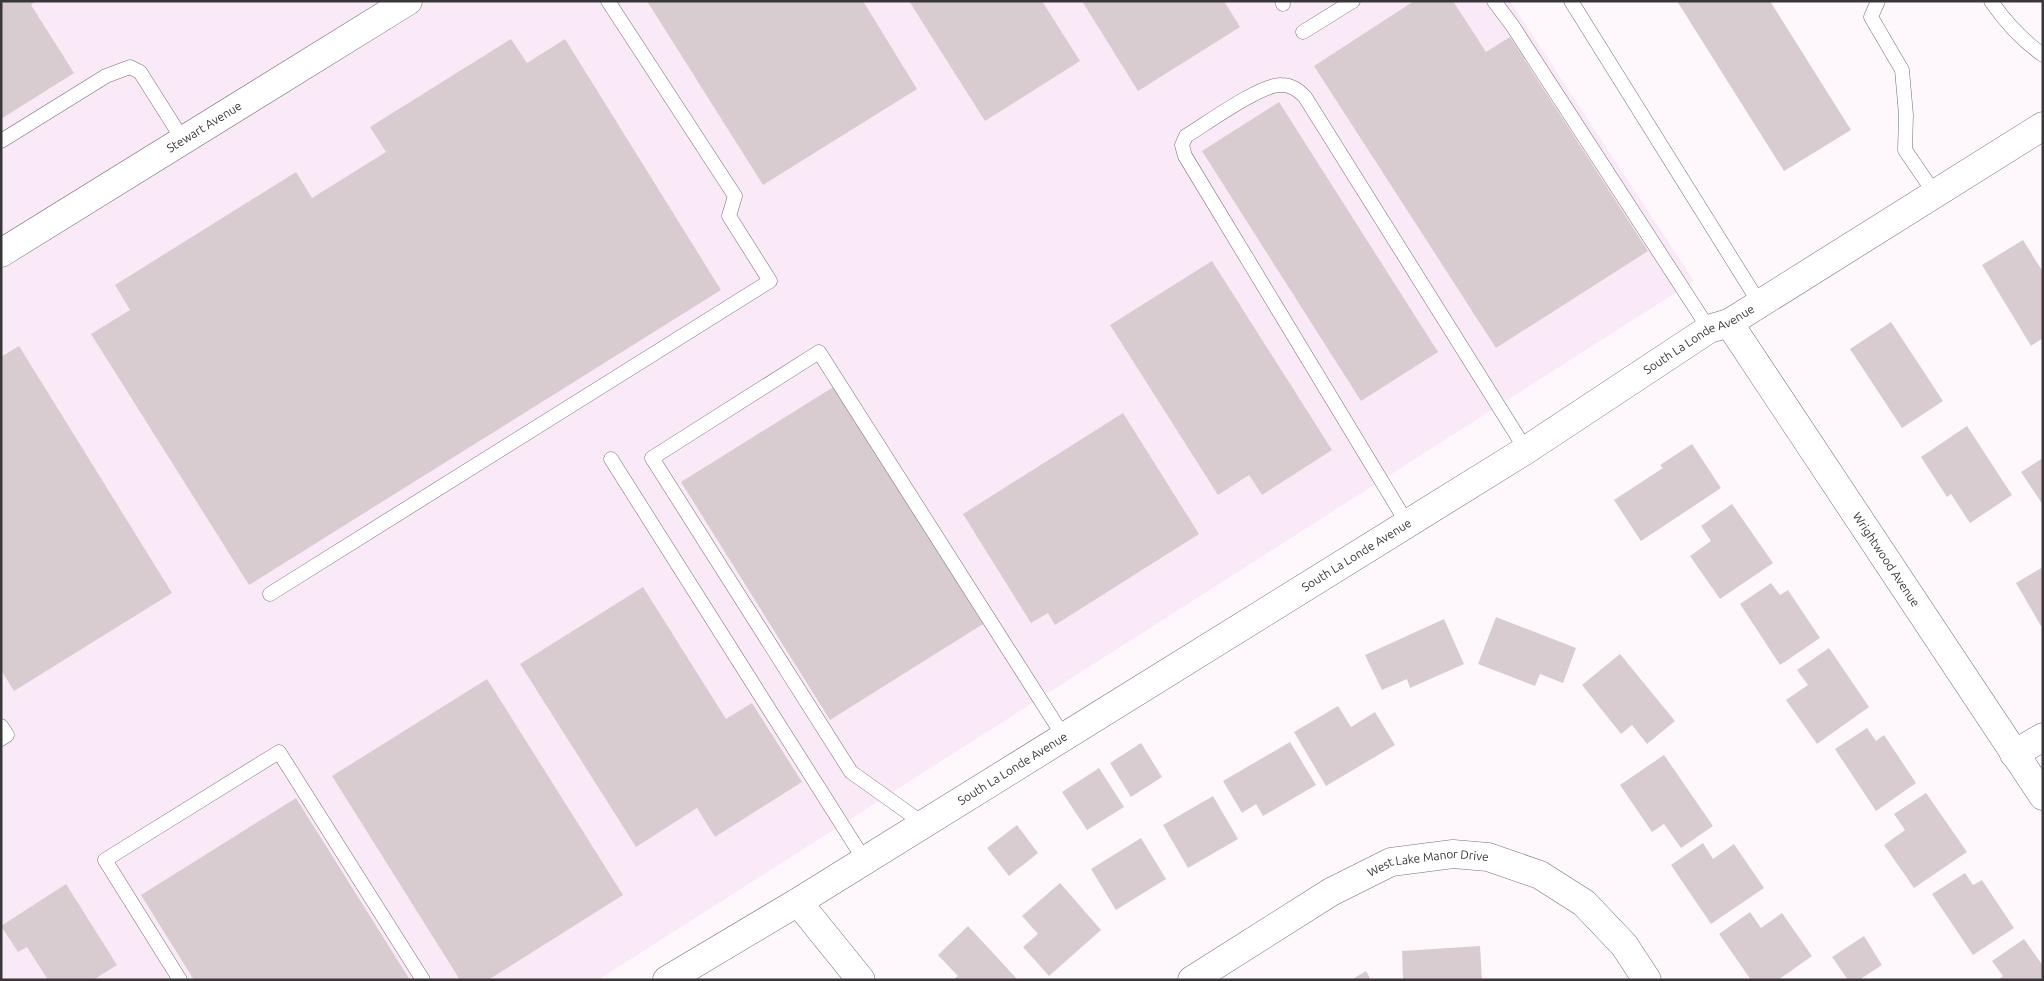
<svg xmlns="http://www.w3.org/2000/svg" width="2044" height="981" font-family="Ubuntu,sans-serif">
  <rect width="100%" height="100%" fill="#fef8fd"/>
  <path fill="#faeaf8" d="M1,1H1510L1694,281L598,980H1Z"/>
  <g fill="#d9ccd0">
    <path d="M1,1H36L31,5L74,73L1,119Z"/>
    <path d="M647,1H863L917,89L763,185Z"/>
    <path d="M909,1H1042L1080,61L985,121Z"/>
    <path d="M1082,1H1224L1240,27L1138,91Z"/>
    <path d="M1414,1H1453L1486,52L1510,37L1648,251L1496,348L1314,66Z"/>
    <path d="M1677,1H1770L1851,130L1784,171Z"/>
    <path d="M511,39L527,63L565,39L721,290L249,585L91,334L130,310L115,285L296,172L312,198L386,152L370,127Z"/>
    <path d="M1279,102L1438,352L1361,401L1202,151Z"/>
    <path d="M2023,240L2043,272V338L2031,346L1982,265Z"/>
    <path d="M1212,261L1332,450L1262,495L1249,475L1218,495L1110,325Z"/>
    <path d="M1891,322L1943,401L1902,428L1850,349Z"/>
    <path d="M19,346L172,593L14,691L1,670V357Z"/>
    <path d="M835,386L983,624L830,720L681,482Z"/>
    <path d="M1123,413L1199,534L1055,625L1048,613L1031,623L963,514Z"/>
    <path d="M1967,426L2012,495L1970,523L1951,494L1947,497L1921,457Z"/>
    <path d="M1692,444L1721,488L1641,541L1614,500L1663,468L1660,465Z"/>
    <path d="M2043,458V505L2021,472Z"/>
    <path d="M1732,504L1773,563L1720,599L1690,556L1711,541L1701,526Z"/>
    <path d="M2043,567V625L2041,626L2016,583Z"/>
    <path d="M1771,583L1780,595L1788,590L1820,638L1780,665L1740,604Z"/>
    <path d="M643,587L726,719L752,703L802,782L715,837L697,808L636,847L520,664Z"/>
    <path d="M1496,617L1576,648L1563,683L1540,674L1535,686L1478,664Z"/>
    <path d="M1444,619L1464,664L1410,688L1407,679L1382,690L1365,655Z"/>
    <path d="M1829,648L1869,707L1817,744L1786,700L1808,685L1797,670Z"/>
    <path d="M1620,654L1675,721L1647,744L1632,725L1621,734L1582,685Z"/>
    <path d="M487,679L623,895L488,980H460L332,776Z"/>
    <path d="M1338,706L1351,727L1375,712L1395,745L1326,786L1294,732Z"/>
    <path d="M1867,728L1876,741L1884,735L1916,783L1876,811L1835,749Z"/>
    <path d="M1290,742L1316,785L1263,816L1256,804L1242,813L1223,781Z"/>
    <path d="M1141,743L1162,777L1131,797L1110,763Z"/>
    <path d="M1664,755L1713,826L1681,848L1664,824L1652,832L1620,785Z"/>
    <path d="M1099,768L1124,807L1087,830L1062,792Z"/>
    <path d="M1926,793L1967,852L1914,888L1884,845L1905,830L1894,814Z"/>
    <path d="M1213,796L1238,839L1188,868L1163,825Z"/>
    <path d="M296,798L410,980H194L141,895Z"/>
    <path d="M1017,825L1038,853L1009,876L987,848Z"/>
    <path d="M1141,838L1166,879L1116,910L1091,869Z"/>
    <path d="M1703,843L1713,859L1734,844L1764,888L1711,924L1671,865Z"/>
    <path d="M1965,873L1973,885L1982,880L2014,928L1973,955L1932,894Z"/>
    <path d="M1060,883L1101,930L1049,976L1023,947L1038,934L1022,916Z"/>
    <path d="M66,884L117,965L93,980H48L27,947L18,952L1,926Z"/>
    <path d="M1750,912L1761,928L1782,913L1812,956L1778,980H1751L1719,934Z"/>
    <path d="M968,926L1018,980H953L958,976L938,955Z"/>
    <path d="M1864,936L1882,965L1859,980H1848L1832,957Z"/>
    <path d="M2024,939L2043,966V980H1998L2003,976L1992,961Z"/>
    <path d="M1480,946L1482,980H1403L1402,951Z"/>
    <path d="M1366,971L1371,980H1351Z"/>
  </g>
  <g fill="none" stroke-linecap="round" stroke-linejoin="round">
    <g stroke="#776e76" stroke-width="15">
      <g id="lane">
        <path d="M1282,1L1283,4"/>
        <path d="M1494,1L1512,25L1709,329"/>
        <path d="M1571,1L1760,304"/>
        <path d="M1878,1L1871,17L1902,70L1906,115L1905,150L1935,194"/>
        <path d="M1991,1C2006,23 2022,40 2043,55"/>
        <path d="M1303,32L1353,1"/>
        <path d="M1,141L106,76L130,67L140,72L183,140"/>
        <path d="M611,459L865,861"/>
        <path d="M1407,523L1185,156L1182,145L1186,136C1206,124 1261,84 1281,85C1292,85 1298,90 1305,97L1526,450"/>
        <path d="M270,594L770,281L729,216L735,196L608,1"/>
        <path d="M1,726L7,735L1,739"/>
        <path d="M924,824L851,772L652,458L819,352L1064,737"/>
        <path d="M180,980L105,860L279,752L423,980"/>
      </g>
    </g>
    <g stroke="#776e76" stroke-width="29">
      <g id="street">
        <path id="s1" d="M1,253L408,1"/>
        <path id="s2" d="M1729,323L2043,796"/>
        <path d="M2014,754L2043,737"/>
        <path d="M798,902L861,980"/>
        <path id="s3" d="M667,980L798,902L1526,450L1709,329L1729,323L2043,126"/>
        <path id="s4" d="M1192,980L1331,892L1391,862L1453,854L1488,857L1540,875L1584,903L1624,945L1647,980"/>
      </g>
    </g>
    <use href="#lane" stroke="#fff" stroke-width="14"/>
    <use href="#street" stroke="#fff" stroke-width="28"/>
  </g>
  <g text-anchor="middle" stroke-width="5" stroke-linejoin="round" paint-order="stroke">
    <g font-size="12" fill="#393639" stroke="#fff">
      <text dy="4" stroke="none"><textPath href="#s1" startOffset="239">Stewart Avenue</textPath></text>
      <text dy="4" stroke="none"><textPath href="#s3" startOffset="1215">South La Londe Avenue</textPath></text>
      <text dy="4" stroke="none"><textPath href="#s3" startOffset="810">South La Londe Avenue</textPath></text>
      <text dy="4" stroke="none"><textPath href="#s2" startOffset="284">Wrightwood Avenue</textPath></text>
      <text dy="4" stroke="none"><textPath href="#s3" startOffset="405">South La Londe Avenue</textPath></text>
      <text dy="4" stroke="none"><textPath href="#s4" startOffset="268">West Lake Manor Drive</textPath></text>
    </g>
  </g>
  <rect width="2044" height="981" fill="none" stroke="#393639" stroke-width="5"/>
</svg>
